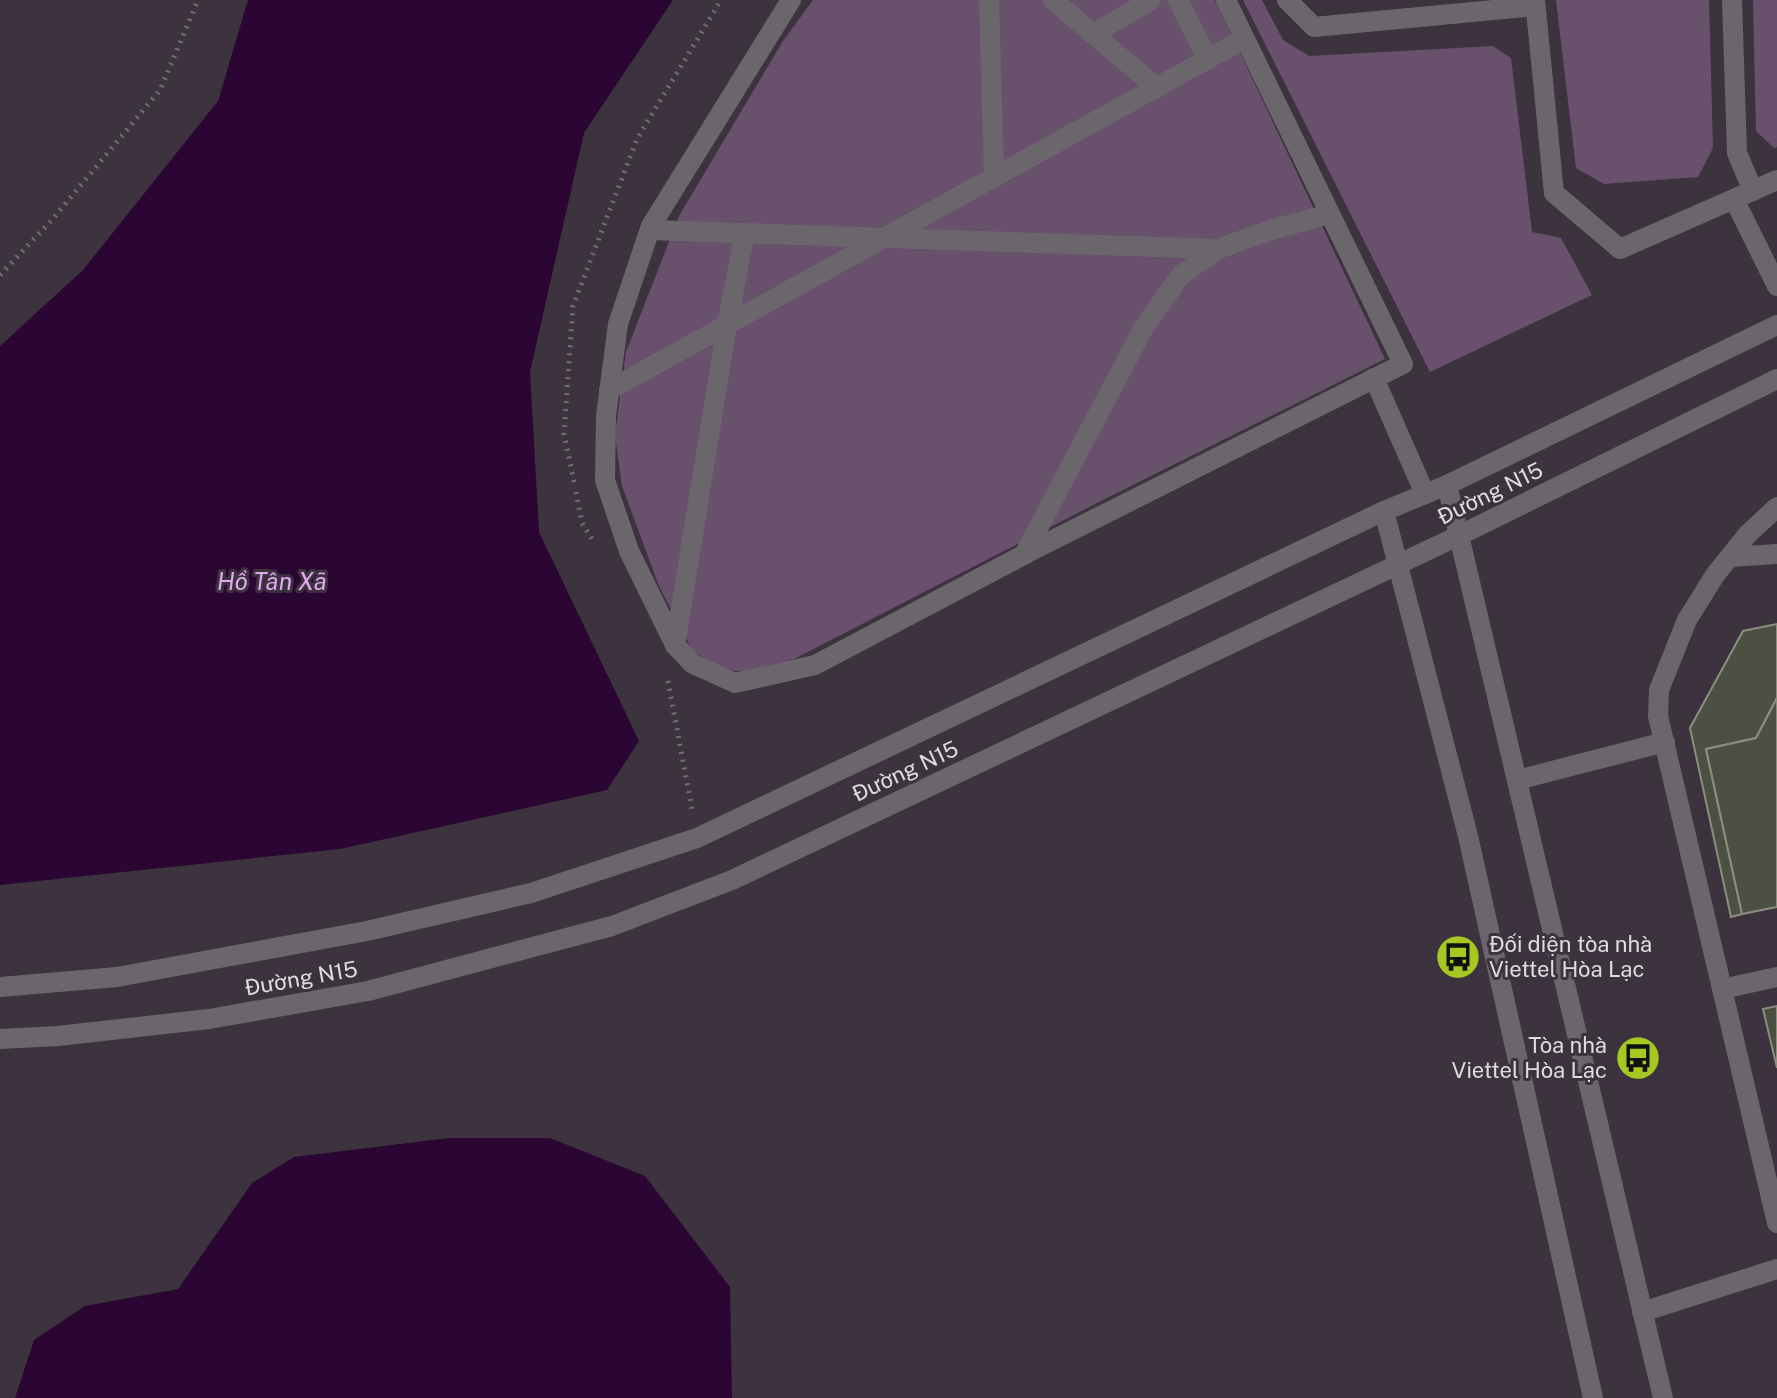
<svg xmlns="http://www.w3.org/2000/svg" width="1777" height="1398" font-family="'Public Sans',sans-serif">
  <rect width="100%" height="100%" fill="#3c333e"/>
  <g fill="#69516e">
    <path d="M813,0H1215L1385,359L1097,503L794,659L745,672L719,669L692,650L659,586L622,486L615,435L626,352L679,216L783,41Z"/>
    <path d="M1243,0H1262L1283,40L1309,56L1493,46L1511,58L1532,232L1561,238L1592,295L1430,372Z"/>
    <path d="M1556,0H1709L1713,148L1698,177L1604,184L1576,168Z"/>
    <path d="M1753,0H1777V147L1774,148L1756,131Z"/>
  </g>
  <g fill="#2b0633">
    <path d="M248,0H673L584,133L530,372L539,532L639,741L607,790L340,849L0,885V346L83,270L218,101Z"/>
    <path d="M449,1138H550L645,1176L730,1287L732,1398H15L34,1340L85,1306L178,1289L252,1183L294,1157Z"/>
  </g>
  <g fill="#4c5042" stroke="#898e7e" stroke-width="2">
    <path d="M1777,624V698L1756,738L1706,749L1742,914L1731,917L1690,728L1743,631Z"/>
    <path d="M1777,698V907L1742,914L1706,749L1756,738Z"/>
    <path d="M1777,1006V1068L1763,1009Z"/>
  </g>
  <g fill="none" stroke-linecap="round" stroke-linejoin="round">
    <g stroke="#756d76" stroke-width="5" stroke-dasharray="2 6" stroke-linecap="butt">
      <path d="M0,275L51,221L160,90L198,0"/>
      <path d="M574,482L564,434L573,306L637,139L721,0"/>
      <path d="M576,492L582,523L594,542"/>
      <path d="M668,681L692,809"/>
    </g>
    <g stroke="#6b666c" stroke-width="20">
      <path d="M791,0L651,226L618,324L606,416L605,480L629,551L675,645L693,664L735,683L815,665L1031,551L1403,364L1226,0"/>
      <path d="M989,0L994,178"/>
      <path d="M1053,0L1157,88"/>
      <path d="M1178,0L1208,60"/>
      <path d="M1287,0L1314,27L1535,6"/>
      <path d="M1535,0L1554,193L1620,249L1777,180"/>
      <path d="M1732,0L1737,153L1753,191"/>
      <path d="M1093,34L1151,0"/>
      <path d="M1734,199L1777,286"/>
      <path d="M650,230L1218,249"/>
      <path d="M1374,378L1425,494"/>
      <path d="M609,390L1244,39"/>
      <path d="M1447,485L1663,1398"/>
      <path d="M1777,507L1748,534L1715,575L1687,620L1659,690L1658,716L1777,1223"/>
      <path d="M1384,511L1468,836L1593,1398"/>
      <path d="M1024,555L1144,327L1181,275L1218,249L1274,229L1329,214"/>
      <path d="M1730,557L1777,554"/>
      <path d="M675,645L727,325L745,233"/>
      <path d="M1517,780L1665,742"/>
      <path d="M0,987L117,977L367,931L531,893L697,838L1384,511L1447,485L1777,325"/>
      <path d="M1722,989L1777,977"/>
      <path d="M0,1039L58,1036L209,1019L368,991L612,926L732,880L1458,536L1777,379"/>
      <path d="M1642,1312L1777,1269"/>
    </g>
  </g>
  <defs>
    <g id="bus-disc" transform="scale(2.3)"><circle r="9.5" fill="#a7c820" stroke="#3c333e"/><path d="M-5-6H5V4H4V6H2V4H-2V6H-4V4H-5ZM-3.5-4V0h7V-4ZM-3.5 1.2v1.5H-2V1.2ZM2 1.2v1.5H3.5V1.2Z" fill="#111"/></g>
  </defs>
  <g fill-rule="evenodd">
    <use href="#bus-disc" x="1458" y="957"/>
    <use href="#bus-disc" x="1638" y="1058"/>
  </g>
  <g text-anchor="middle" stroke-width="6" stroke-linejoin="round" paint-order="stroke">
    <g font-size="22" fill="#e0dae1" stroke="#3c333e">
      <text transform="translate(1490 493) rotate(-26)" y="8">Đường N15</text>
      <text transform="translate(905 771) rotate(-25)" y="8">Đường N15</text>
      <text transform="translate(301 978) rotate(-10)" y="8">Đường N15</text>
    </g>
    <g font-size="22" fill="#e0dae1" stroke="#3c333e" text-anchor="start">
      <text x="1489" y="952">Đối diện tòa nhà<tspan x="1489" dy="25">Viettel Hòa Lạc</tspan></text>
      <text x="1607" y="1053" text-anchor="end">Tòa nhà<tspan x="1607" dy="25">Viettel Hòa Lạc</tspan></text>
    </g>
    <g font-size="24" font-style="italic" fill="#e4a8f1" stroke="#3c333e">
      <text x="272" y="590">Hồ Tân Xã</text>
    </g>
  </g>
</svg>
